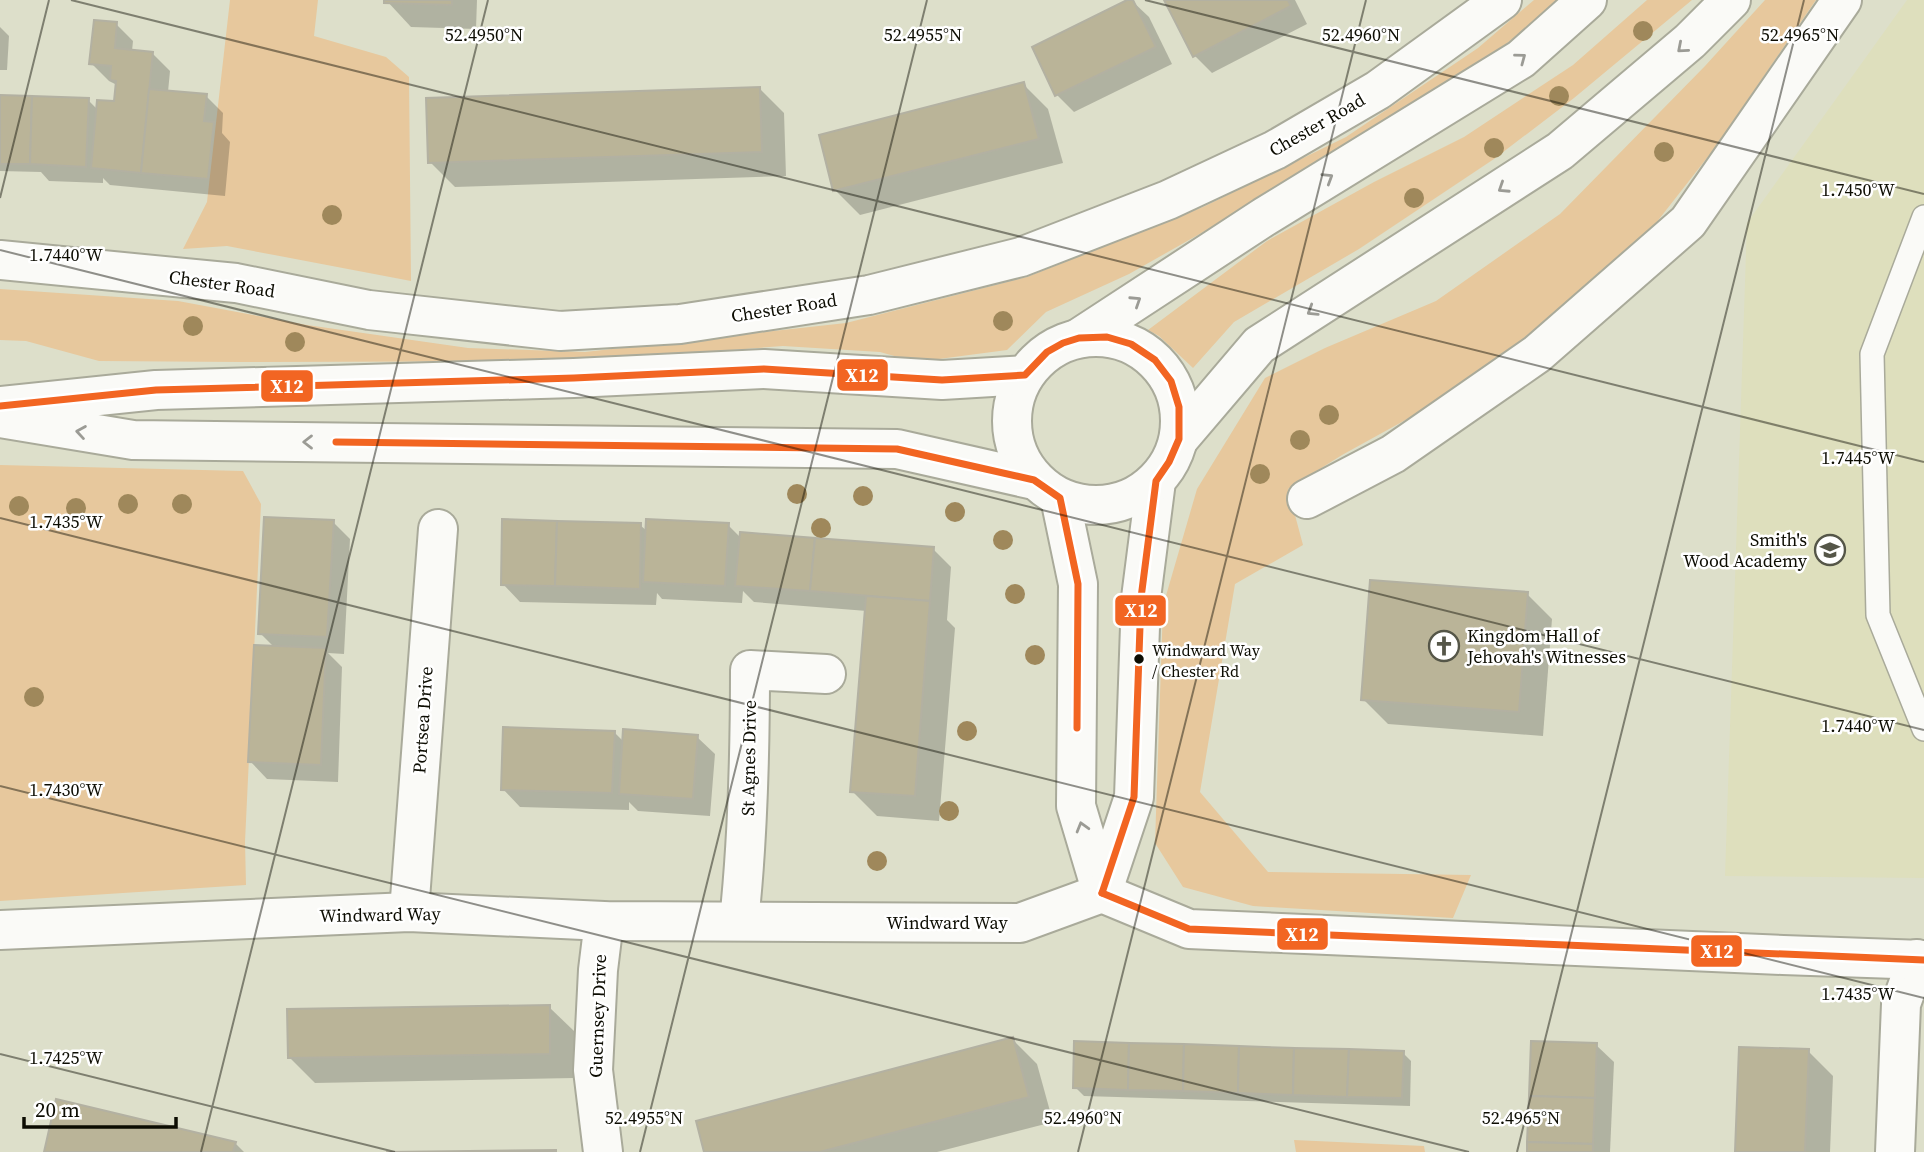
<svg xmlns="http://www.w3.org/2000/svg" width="1924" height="1152" font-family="'Source Serif 4',serif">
  <rect width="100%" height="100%" fill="#dddfca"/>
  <path fill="#dedfbd" d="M1907,0H1924V878L1725,876L1747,223Z"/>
  <g fill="#e7c89d">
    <path d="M230,0H318L314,36L386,57L409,77L411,281L227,246L183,249L207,202Z"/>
    <path d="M1534,0H1563L1468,73L1346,151L1129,274L1046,312L1007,350L916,362L880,352L783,346L589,361L240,362L99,361L26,341L0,340V289L178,301L307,325L468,348L585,352L846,323L1027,277L1203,207L1346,137L1478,48Z"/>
    <path d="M1647,0H1692L1574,98L1494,159L1359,249L1234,322L1193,368L1159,336L1148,330L1267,241L1374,182L1464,137L1573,65Z"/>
    <path d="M1765,0H1816L1714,149L1656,223L1576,300L1458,391L1342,455L1288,489L1303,545L1235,584L1200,792L1268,872L1471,875L1453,918L1253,906L1183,887L1155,843L1163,606L1197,489L1265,378L1325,348L1436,301L1560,214L1705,66Z"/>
    <path d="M0,465L243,471L261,504L245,842L246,885L0,901Z"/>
    <path d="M1294,1140L1424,1146L1425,1152H1296Z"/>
  </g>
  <g fill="#0003">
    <path d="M386,0H477L476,29L411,27Z"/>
    <path d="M1131,0L1149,17L1172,64L1074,112L1057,95L1034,48Z"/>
    <path d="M1166,0H1295L1307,24L1212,73L1195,56Z"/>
    <path d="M116,24L133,41L132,51L152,53L170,71L168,92L206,96L223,113L222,133L230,142L225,196L110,185L103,178V183L49,181L41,172L0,171V97L88,100L98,110L116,103L117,85L109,81L91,63Z"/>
    <path d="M0,27L9,36L7,70H0Z"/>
    <path d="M1023,84L1048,109L1063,163L860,215L835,190Z"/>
    <path d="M759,88L784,113L786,176L455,187L430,162Z"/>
    <path d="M333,522L350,539L344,654L328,653L342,667L338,782L267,779L250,761L274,647L260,633Z"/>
    <path d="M640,525L647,531L728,525L741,538L933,549L951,567L947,620L955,628L939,821L877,816L852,791L867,611L754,602L743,591L742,603L662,599L657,593L656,605L520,602L503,584Z"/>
    <path d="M1527,594L1552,619L1543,736L1388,724L1363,699Z"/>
    <path d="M614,732L624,742L697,737L715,754L710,816L638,811L629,802V810L520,807L503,789Z"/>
    <path d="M549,1007L574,1031V1078L315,1083L290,1058Z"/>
    <path d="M1012,1039L1037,1064L1053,1122L937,1152H706Z"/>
    <path d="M1596,1045L1614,1062L1610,1152H1529Z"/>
    <path d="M1808,1051L1833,1076L1830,1152H1737Z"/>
    <path d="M1403,1053L1411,1061L1410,1106L1084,1096L1075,1087Z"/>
    <path d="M235,1143L244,1152H45Z"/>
  </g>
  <g fill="#bab498" stroke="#b3b1a2" stroke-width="2">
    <path d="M384,0H452V5L384,3Z"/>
    <path d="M1127,0H1133L1156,47L1055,96L1032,47Z"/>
    <path d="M1164,0H1288L1291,6L1193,57Z"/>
    <path d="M94,20L117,22L115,48L153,52L141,173L91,168L97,100L114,101L116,81L110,80L111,66L89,64Z"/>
    <path d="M1024,82L1039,139L833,191L819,135Z"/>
    <path d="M760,87L762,152L428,163L426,98Z"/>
    <path d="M149,89L207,94L204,121L214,122L208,179L141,173Z"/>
    <path d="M0,95L32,96L30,164H0Z"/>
    <path d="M32,96L89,98L86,167L30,164Z"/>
    <path d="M264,517L334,520L327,637L258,634Z"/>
    <path d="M502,519L557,521L555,586L501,585Z"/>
    <path d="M646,519L729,523L725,586L643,582Z"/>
    <path d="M557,521L641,523L640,589L555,586Z"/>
    <path d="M740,532L815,538L810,591L735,586Z"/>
    <path d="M815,538L934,547L930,601L810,591Z"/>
    <path d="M1370,580L1528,592L1519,712L1361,700Z"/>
    <path d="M866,596L930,601L915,796L850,792Z"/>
    <path d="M254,645L326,648L321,765L248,762Z"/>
    <path d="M503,727L615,731L612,793L501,790Z"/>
    <path d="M623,729L698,735L693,799L619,794Z"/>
    <path d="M550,1005V1054L288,1058L287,1009Z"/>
    <path d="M1013,1037L1029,1097L820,1152H704L696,1121Z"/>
    <path d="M1074,1041L1129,1043L1128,1090L1073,1088Z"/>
    <path d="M1531,1041L1597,1043L1595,1098L1529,1096Z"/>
    <path d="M1129,1043L1184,1044L1183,1091L1128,1090Z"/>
    <path d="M1184,1044L1239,1046L1238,1093L1183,1091Z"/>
    <path d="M1239,1046L1294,1048L1293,1095L1238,1093Z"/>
    <path d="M1739,1047L1809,1049L1805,1152H1735Z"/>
    <path d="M1294,1048L1349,1049L1347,1097L1293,1095Z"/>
    <path d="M1349,1049L1404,1051L1402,1098L1347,1097Z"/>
    <path d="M1529,1096L1595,1098L1593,1144L1527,1142Z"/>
    <path d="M56,1099L236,1142L233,1152H44Z"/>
    <path d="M1527,1142L1593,1144V1152H1527Z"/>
    <path d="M556,1150V1152H386Z"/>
  </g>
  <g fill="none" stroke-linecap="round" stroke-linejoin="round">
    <g stroke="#a9aa9a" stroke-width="26">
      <path id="service" d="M1924,217L1872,354L1878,615L1924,729"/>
    </g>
    <g stroke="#a9aa9a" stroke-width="42">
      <g id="minor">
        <path d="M0,260L236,283L369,310L560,331L680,324L869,295L1021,257L1168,200L1275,150L1378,90L1502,0"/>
        <path d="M1307,499L1393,454L1537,354L1688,222L1842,0"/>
        <path d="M409,912L438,529"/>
        <path d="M739,921C748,838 750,754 750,670L826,674"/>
        <path d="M603,1152L593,1070L598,970L604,921"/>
        <path d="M1895,1152L1901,1004L1917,959"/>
      </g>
    </g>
    <g stroke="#a9aa9a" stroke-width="42">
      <g id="tertiary">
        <path d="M1060,498L1078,584L1076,806L1102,893"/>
        <path d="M1102,893L1134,797L1141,598L1156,481"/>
        <path d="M0,930L409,912L604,921L1020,923L1102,893L1189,929L1783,955L1924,960"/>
      </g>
    </g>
    <g stroke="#a9aa9a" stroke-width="42">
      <g id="secondary">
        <circle cx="1096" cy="421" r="84"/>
        <path d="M1079,338L1264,217L1521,59L1587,0"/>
        <path d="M2,406L156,390L574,378L764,369L942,380L1025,375"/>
        <path d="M0,418L133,440L897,449L1034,480"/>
        <path d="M1179,439L1259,345L1560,151L1690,41L1731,0"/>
      </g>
    </g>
    <use href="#service" stroke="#fafaf7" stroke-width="23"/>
    <use href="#minor" stroke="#fafaf7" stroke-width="38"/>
    <use href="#tertiary" stroke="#fafaf7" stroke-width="38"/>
    <use href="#secondary" stroke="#fafaf7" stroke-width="38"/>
    <g stroke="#fff" stroke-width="12">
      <g id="bus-1">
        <path d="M0,406L156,390L574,378L764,369L942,380L1025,375L1047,352L1063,343L1079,338L1107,337L1131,344L1155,360L1171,381L1179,407V439L1169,462L1156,481L1141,598L1134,797L1102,893"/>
        <path d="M336,442L897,449L1034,480L1060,498L1078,584L1077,728"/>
        <path d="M1102,893L1189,929L1924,960"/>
      </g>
    </g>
    <use href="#bus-1" stroke="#f26522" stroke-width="7"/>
  </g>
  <g fill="#9f885b">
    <circle cx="1643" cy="31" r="10"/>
    <circle cx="1559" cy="96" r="10"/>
    <circle cx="1494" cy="148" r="10"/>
    <circle cx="1664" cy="152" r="10"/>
    <circle cx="1414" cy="198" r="10"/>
    <circle cx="332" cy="215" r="10"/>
    <circle cx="1003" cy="321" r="10"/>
    <circle cx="193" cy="326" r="10"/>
    <circle cx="295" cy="342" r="10"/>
    <circle cx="1329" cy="415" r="10"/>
    <circle cx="1300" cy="440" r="10"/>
    <circle cx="1260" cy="474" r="10"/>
    <circle cx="797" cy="494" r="10"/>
    <circle cx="863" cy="496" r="10"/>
    <circle cx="128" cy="504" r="10"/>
    <circle cx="182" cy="504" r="10"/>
    <circle cx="19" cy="506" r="10"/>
    <circle cx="76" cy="508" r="10"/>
    <circle cx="955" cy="512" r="10"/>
    <circle cx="821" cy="528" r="10"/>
    <circle cx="1003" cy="540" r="10"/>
    <circle cx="1015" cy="594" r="10"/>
    <circle cx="1035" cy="655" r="10"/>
    <circle cx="34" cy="697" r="10"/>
    <circle cx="967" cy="731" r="10"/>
    <circle cx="949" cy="811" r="10"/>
    <circle cx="877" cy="861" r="10"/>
  </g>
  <defs><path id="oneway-chevron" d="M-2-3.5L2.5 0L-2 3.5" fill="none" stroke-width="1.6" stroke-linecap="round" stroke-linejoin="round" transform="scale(1.75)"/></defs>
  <g stroke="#9b9b95">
    <use href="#oneway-chevron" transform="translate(1682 48) rotate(139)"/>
    <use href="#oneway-chevron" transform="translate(1521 58) rotate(-37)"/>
    <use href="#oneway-chevron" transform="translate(1328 178) rotate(-32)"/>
    <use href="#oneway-chevron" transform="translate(1503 188) rotate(147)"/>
    <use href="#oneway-chevron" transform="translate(1136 301) rotate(-33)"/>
    <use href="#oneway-chevron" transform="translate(1312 311) rotate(148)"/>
    <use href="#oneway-chevron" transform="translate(81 432) rotate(-171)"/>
    <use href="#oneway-chevron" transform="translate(308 442) rotate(-180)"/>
    <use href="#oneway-chevron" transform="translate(1082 827) rotate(-106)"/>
  </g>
  <path fill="none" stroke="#0c0c02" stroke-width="2" stroke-opacity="0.45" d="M71,0L1924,462M1145,0L1924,194M0,198L49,0M0,250L1924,730M0,518L1924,998M0,786L1469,1152M0,1054L395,1152M201,1152L488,0M640,1152L927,0M1078,1152L1366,0M1517,1152L1804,0"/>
  <defs>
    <g id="school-ring" transform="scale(1.575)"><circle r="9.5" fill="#fff" stroke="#555648" stroke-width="1.5"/><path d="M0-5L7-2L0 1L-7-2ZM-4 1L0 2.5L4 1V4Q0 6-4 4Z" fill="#555648"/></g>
    <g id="church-ring" transform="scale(1.575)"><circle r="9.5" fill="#fff" stroke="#555648" stroke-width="1.5"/><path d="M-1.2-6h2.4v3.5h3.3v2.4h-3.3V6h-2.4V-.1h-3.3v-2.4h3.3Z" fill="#555648"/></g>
  </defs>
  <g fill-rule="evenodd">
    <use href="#school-ring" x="1830" y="550"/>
    <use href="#church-ring" x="1444" y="646"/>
  </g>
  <circle fill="#0c0c02" stroke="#fff" stroke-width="2.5" cx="1139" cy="659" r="6"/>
  <g text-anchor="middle" stroke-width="5" stroke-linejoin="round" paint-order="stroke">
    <g font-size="16" fill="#0c0c02" stroke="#fff" text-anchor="start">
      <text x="1152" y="656">Windward Way<tspan x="1152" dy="21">/ Chester Rd</tspan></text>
    </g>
    <g font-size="18" fill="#0c0c02" stroke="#fff">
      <text transform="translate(1317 125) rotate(-30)" y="6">Chester Road</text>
      <text transform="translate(222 284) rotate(8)" y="6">Chester Road</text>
      <text transform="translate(784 308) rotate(-9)" y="6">Chester Road</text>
      <text transform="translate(423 720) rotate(-86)" y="6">Portsea Drive</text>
      <text transform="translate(749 758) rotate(-89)" y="6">St Agnes Drive</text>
      <text transform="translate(380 915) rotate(-1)" y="6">Windward Way</text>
      <text x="947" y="929">Windward Way</text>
      <text transform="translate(598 1016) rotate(-88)" y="6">Guernsey Drive</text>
    </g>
    <g font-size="18" fill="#0c0c02" stroke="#fff" text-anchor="end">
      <text x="1807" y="546">Smith's<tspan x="1807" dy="21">Wood Academy</tspan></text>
      <text x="1467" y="642" text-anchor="start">Kingdom Hall of<tspan x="1467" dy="21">Jehovah's Witnesses</tspan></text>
    </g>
  </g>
  <g font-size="18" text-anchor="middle" fill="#0c0c02" stroke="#fff" stroke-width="5" stroke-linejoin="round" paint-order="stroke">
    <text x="484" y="41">52.4950°N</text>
    <text x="923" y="41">52.4955°N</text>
    <text x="1361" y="41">52.4960°N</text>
    <text x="1800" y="41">52.4965°N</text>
    <text x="1858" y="196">1.7450°W</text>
    <text x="66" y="261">1.7440°W</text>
    <text x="1858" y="464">1.7445°W</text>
    <text x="66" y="528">1.7435°W</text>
    <text x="1858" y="732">1.7440°W</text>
    <text x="66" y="796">1.7430°W</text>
    <text x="1858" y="1000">1.7435°W</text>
    <text x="66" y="1064">1.7425°W</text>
    <text x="644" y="1124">52.4955°N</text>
    <text x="1083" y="1124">52.4960°N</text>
    <text x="1521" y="1124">52.4965°N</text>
  </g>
  <g stroke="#fff" stroke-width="2.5">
    <rect x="836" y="358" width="53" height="34" rx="7" fill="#f26522"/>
    <rect x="260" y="369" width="54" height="34" rx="7" fill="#f26522"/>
    <rect x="1114" y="594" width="53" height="33" rx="7" fill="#f26522"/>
    <rect x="1276" y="917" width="53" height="34" rx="7" fill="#f26522"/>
    <rect x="1690" y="934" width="53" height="34" rx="7" fill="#f26522"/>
  </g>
  <g font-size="19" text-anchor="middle" font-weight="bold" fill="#fff">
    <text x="862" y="382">X12</text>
    <text x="287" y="393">X12</text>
    <text x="1141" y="617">X12</text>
    <text x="1302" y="941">X12</text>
    <text x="1717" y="958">X12</text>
  </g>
  <path d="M24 1117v10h152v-10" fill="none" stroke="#0c0c02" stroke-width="3.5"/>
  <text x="35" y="1117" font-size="21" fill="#0c0c02" stroke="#ffffff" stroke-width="5" paint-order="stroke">20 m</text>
</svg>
